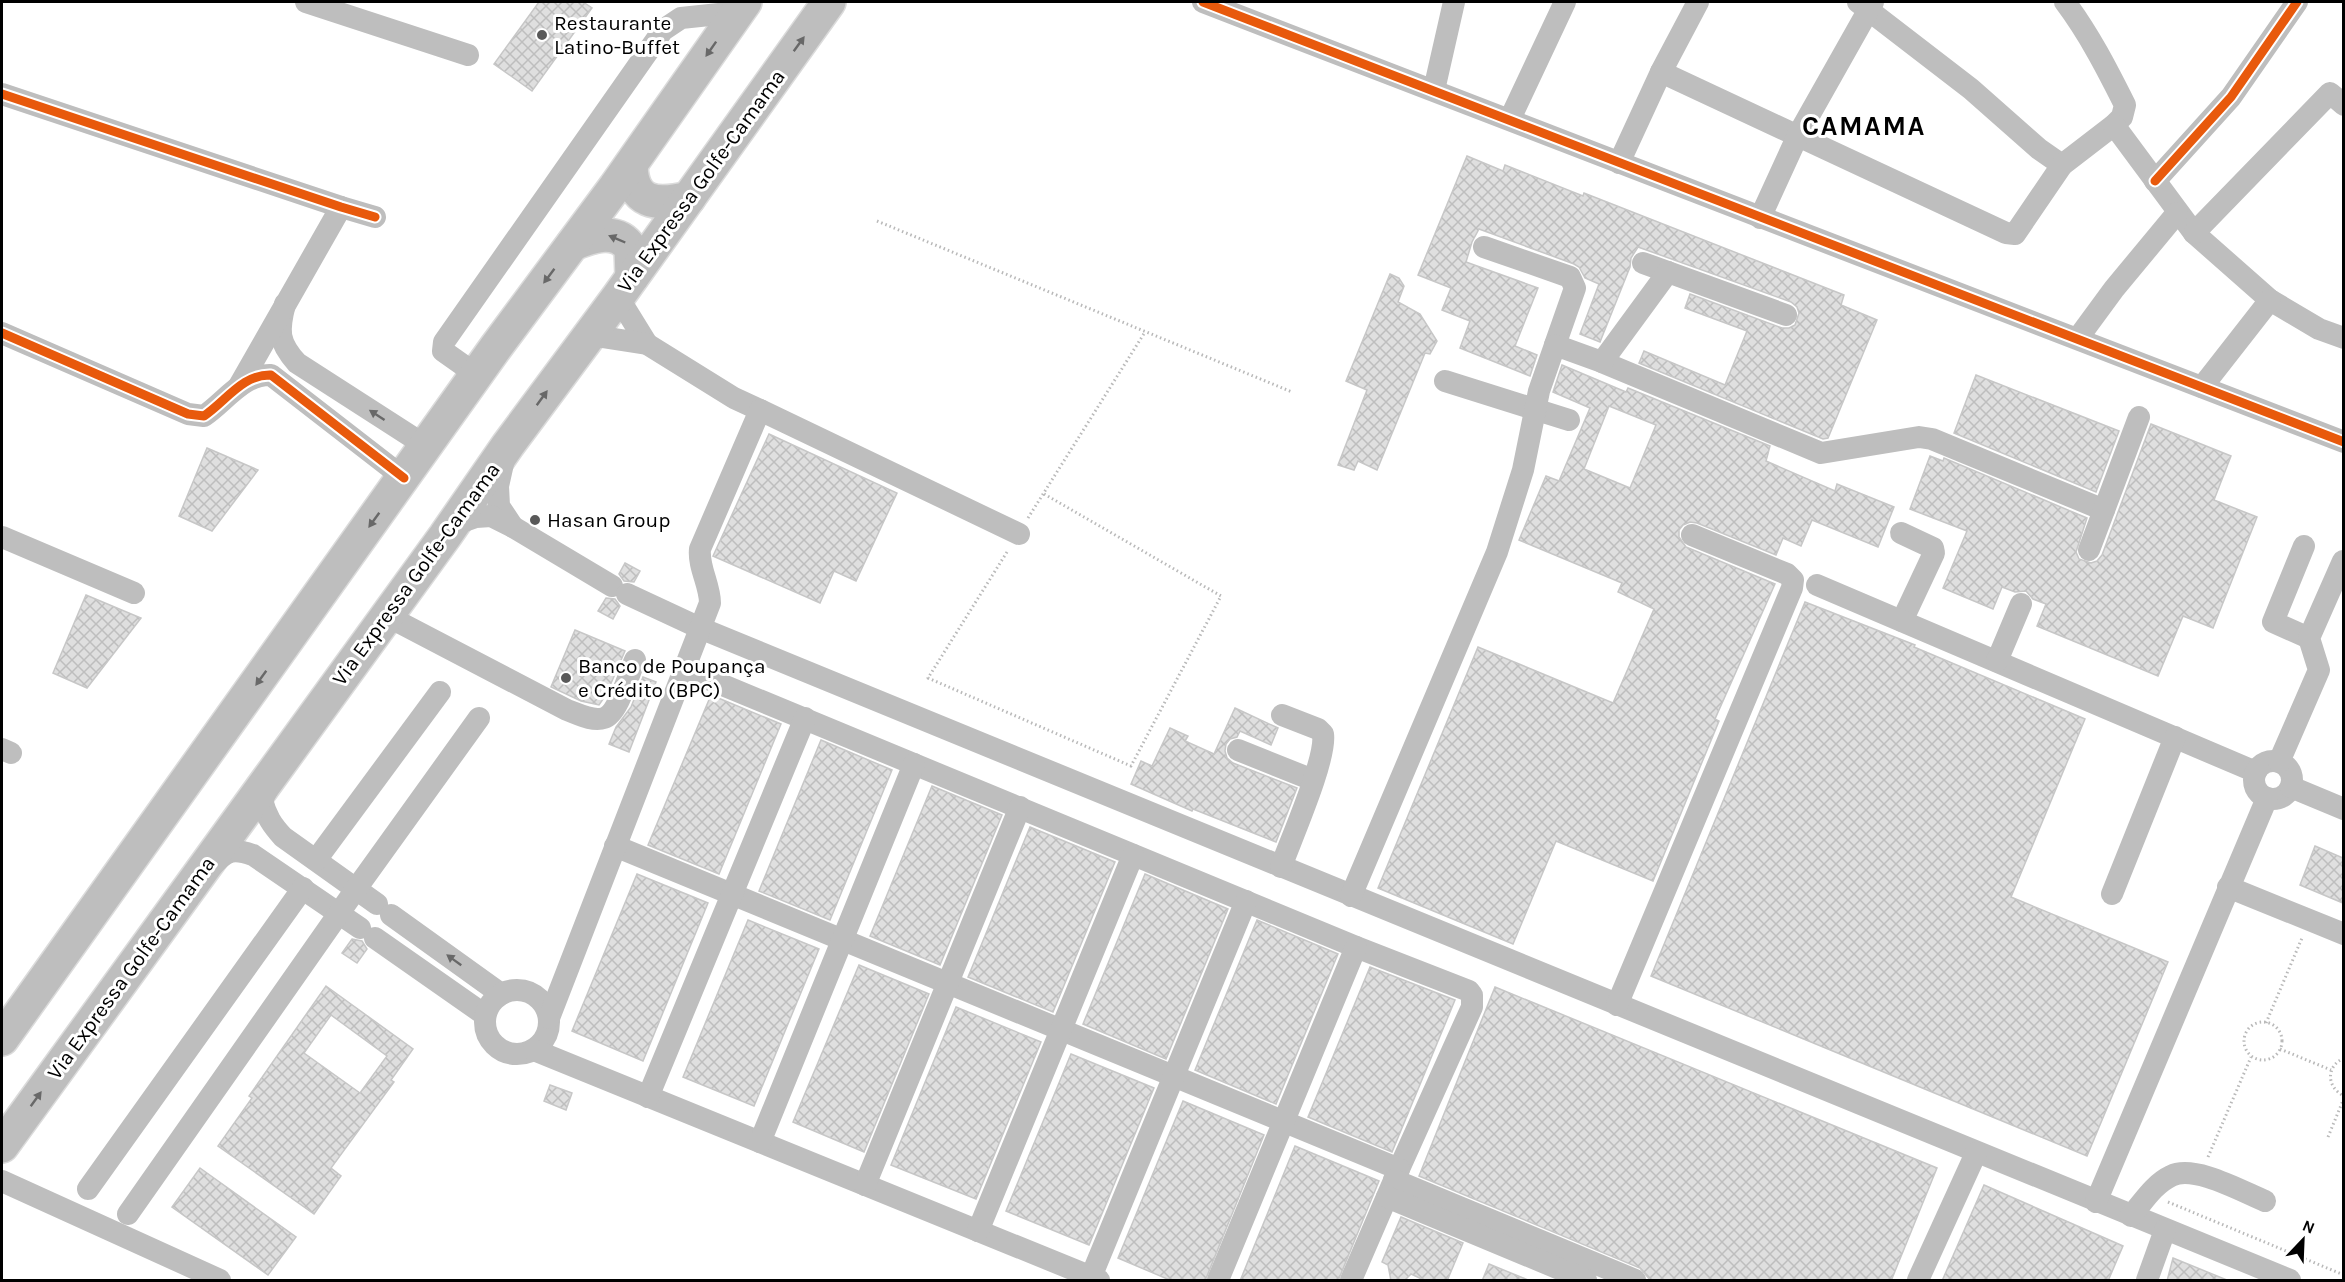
<svg xmlns="http://www.w3.org/2000/svg" width="2345" height="1282" font-family="Karla,sans-serif">
  <defs>
    <pattern id="building-cross-hatch" width="8" height="8" patternUnits="userSpaceOnUse" patternTransform="scale(1.5)"><rect width="8" height="8" fill="#dfdfdf"/><path d="M0 0l8 8M0 8l8-8" fill="none" stroke="#bebebe"/></pattern>
  </defs>
  <rect width="100%" height="100%" fill="#fff"/>
  <g fill="url(#building-cross-hatch)" stroke="#c7c7c7" stroke-width="1.5" fill-rule="evenodd">
    <path d="M539,2H583L592,8L532,91L494,64Z"/>
    <path d="M1467,156L1503,171L1505,165L1583,196L1584,193L1844,295L1841,305L1877,320L1828,438L1823,439L1639,363L1644,351L1725,385L1747,331L1685,308L1690,294L1782,328H1789L1795,325L1799,313L1797,307L1791,302L1638,247L1631,258L1630,267L1600,342L1580,334L1599,284L1585,278L1579,267L1574,264L1479,229L1472,242L1466,262L1538,288L1515,346L1537,355L1530,376L1460,348L1470,321L1442,310L1451,288L1418,275Z"/>
    <path d="M1390,274L1399,278L1404,286L1398,302L1420,314L1437,341L1430,354L1425,353L1377,470L1358,461L1354,470L1338,465L1367,390L1346,381Z"/>
    <path d="M1562,365L1626,392L1628,388L1770,446L1766,461L1835,491L1837,484L1894,507L1878,547L1812,520L1801,546L1783,538L1776,555L1697,523L1690,522L1683,525L1679,530V537L1686,547L1775,584L1715,719L1719,721L1653,881L1556,841L1513,944L1378,888L1478,647L1613,703L1654,609L1618,592L1622,583L1519,540L1546,476L1559,481L1590,408L1553,392ZM1609,406L1656,425L1630,488L1584,469Z"/>
    <path d="M1976,375L2119,431L2096,492L1954,433Z"/>
    <path d="M2151,424L2231,456L2214,500L2257,517L2213,628L2183,616L2158,676L2037,626L2046,604L2033,599L2026,591L2015,592L2002,587L1993,609L1943,588L1967,531L1910,509L1930,456L1943,461L1944,458L2087,518L2076,552L2079,559L2091,563L2097,561L2102,555Z"/>
    <path d="M769,434L897,493L856,581L834,571L820,603L713,556Z"/>
    <path d="M207,448L258,470L212,531L179,516Z"/>
    <path d="M625,563L640,571L634,582L624,581L619,574Z"/>
    <path d="M86,595L141,618L87,688L53,673Z"/>
    <path d="M606,598L615,599L620,606L613,619L598,611Z"/>
    <path d="M1805,602L1915,645L1914,647L2085,719L2011,897L2168,962L2087,1156L1651,976Z"/>
    <path d="M575,630L625,651L606,695L599,705L581,701L551,687Z"/>
    <path d="M643,677L656,682L629,752L609,744L616,727L631,707Z"/>
    <path d="M711,695L781,724L719,874L648,845Z"/>
    <path d="M1235,708L1278,728L1271,745L1240,731L1237,737L1230,739L1226,744L1225,751L1227,758L1233,763L1297,788L1276,842L1193,809L1192,811L1131,784L1141,761L1152,766L1170,728L1188,736L1185,741L1214,754Z"/>
    <path d="M821,740L892,770L830,920L759,891Z"/>
    <path d="M932,786L1002,815L940,965L870,936Z"/>
    <path d="M1030,827L1115,862L1053,1012L968,977Z"/>
    <path d="M2315,846L2343,858V903L2300,885Z"/>
    <path d="M637,874L708,903L643,1061L572,1031Z"/>
    <path d="M1145,874L1228,909L1166,1059L1083,1024Z"/>
    <path d="M748,920L819,949L754,1106L683,1077Z"/>
    <path d="M1257,920L1338,954L1276,1104L1195,1070Z"/>
    <path d="M352,939L362,941L367,949L357,963L342,953Z"/>
    <path d="M859,965L929,994L864,1152L793,1122Z"/>
    <path d="M1370,967L1455,1000L1392,1152L1308,1117Z"/>
    <path d="M326,986L413,1049L391,1080L394,1082L331,1168L341,1176L314,1214L218,1146L252,1098L249,1096ZM331,1015L387,1056L360,1093L304,1053Z"/>
    <path d="M1495,987L1937,1168L1891,1281H1651L1640,1268L1419,1176Z"/>
    <path d="M956,1007L1041,1042L976,1199L891,1165Z"/>
    <path d="M1071,1054L1154,1088L1089,1245L1006,1211Z"/>
    <path d="M550,1085L572,1093L566,1110L544,1101Z"/>
    <path d="M1183,1101L1264,1135L1205,1281H1172L1118,1258Z"/>
    <path d="M1295,1146L1379,1181L1338,1281H1240Z"/>
    <path d="M200,1168L296,1237L268,1275L172,1207Z"/>
    <path d="M1984,1185L2123,1246L2108,1281H1942Z"/>
    <path d="M1401,1217L1463,1243L1447,1281H1426L1411,1274L1404,1281H1391L1388,1265L1382,1262Z"/>
    <path d="M2173,1258L2227,1280V1281H2167Z"/>
    <path d="M1489,1264L1528,1280V1281H1482Z"/>
  </g>
  <g fill="none" stroke-linecap="round" stroke-linejoin="round">
    <g stroke="#dbdbdb" stroke-width="36">
      <g id="highway">
        <path d="M631,165C632,204 656,206 689,198"/>
        <path d="M573,244C592,236 618,227 631,249L632,277"/>
        <path d="M2,1039L496,347L615,187L745,2"/>
        <path d="M2,1146L445,536L508,445L618,297L829,2"/>
      </g>
    </g>
    <g stroke="#b9b9b9" stroke-width="3" stroke-dasharray="1.5 3" stroke-linecap="butt">
      <path d="M877,221L1292,392"/>
      <path d="M1028,518L1145,332"/>
      <path d="M1007,552L928,678L1131,766L1221,596L1044,494"/>
      <circle cx="2263" cy="1041" r="19"/>
      <path d="M2266,1023L2302,938"/>
      <path d="M2280,1049L2331,1070"/>
      <path d="M2344,1058C2326,1066 2326,1087 2344,1096"/>
      <path d="M2328,1137L2344,1098"/>
      <path d="M2208,1157L2251,1057"/>
      <path d="M2168,1202L2344,1275"/>
    </g>
    <g stroke="#bebebe" stroke-width="22">
      <path d="M306,2L468,55"/>
      <path d="M1203,2L2344,442"/>
      <path d="M1858,2L1971,89L2039,149L2062,165"/>
      <path d="M1661,72L2006,233L2015,234L2062,165L2114,125L2122,117L2125,105C2107,69 2089,34 2065,2"/>
      <path d="M1434,90L1454,2"/>
      <path d="M2,94L341,207L375,217"/>
      <path d="M1510,119L1565,2"/>
      <path d="M2114,125L2194,233L2270,300L2319,329L2344,338"/>
      <path d="M1619,163L1661,72L1698,2"/>
      <path d="M2155,181L2231,97L2297,2"/>
      <path d="M1760,218L1798,135L1873,2"/>
      <path d="M2194,233L2330,93L2344,105"/>
      <path d="M1484,247L1570,277L1575,288L1555,345"/>
      <path d="M1643,263L1786,315"/>
      <path d="M618,297L647,344"/>
      <path d="M285,304C278,331 278,342 297,363L426,446"/>
      <path d="M2,333L188,414L204,416C226,401 243,374 271,375L404,478"/>
      <path d="M589,335L647,344L734,398L760,410"/>
      <path d="M2078,338L2114,289L2177,213"/>
      <path d="M1602,362L1821,453L1919,437L1932,439L2104,510"/>
      <path d="M477,375L443,351L444,342L663,30L681,18L738,12"/>
      <path d="M1445,381L1569,420"/>
      <path d="M239,386L341,207"/>
      <path d="M2202,387L2270,300"/>
      <path d="M504,459L498,486L499,506L513,527"/>
      <path d="M453,529L459,523L476,517L491,516L513,527L612,586"/>
      <path d="M1901,533L1933,548L1934,553L1902,621"/>
      <path d="M2,537L134,593"/>
      <path d="M2304,546L2273,622L2309,638"/>
      <path d="M2089,550L2139,417"/>
      <path d="M1817,585L2256,772"/>
      <path d="M627,594L700,628L2290,1280"/>
      <path d="M387,616L567,710C578,714 593,722 604,718C618,714 629,673 635,660"/>
      <path d="M1997,661L2021,604"/>
      <path d="M684,669L1356,947L1469,991L1472,995V1007L1399,1169L1351,1280"/>
      <path d="M2,749L11,753"/>
      <path d="M1238,750L1313,780"/>
      <circle cx="2273" cy="780" r="19"/>
      <path d="M2279,762L2319,670L2309,638L2343,561"/>
      <path d="M270,784L262,800C266,816 272,825 283,837L377,904"/>
      <path d="M2291,787L2344,809"/>
      <path d="M615,846L1399,1169"/>
      <path d="M316,860L440,692"/>
      <path d="M213,865C227,850 233,848 253,855L360,928"/>
      <path d="M1281,867C1291,839 1327,758 1323,734L1318,729L1282,715"/>
      <path d="M2228,887L2344,934"/>
      <path d="M2112,894L2175,737"/>
      <path d="M1351,896L1497,552L1523,470L1539,391L1555,345L1602,362L1668,272"/>
      <path d="M391,915L501,994"/>
      <path d="M375,938L485,1015"/>
      <circle cx="517" cy="1022" r="32"/>
      <path d="M1617,1005L1792,588L1793,580L1787,574L1692,535"/>
      <path d="M549,1018L710,603C710,585 698,567 700,549L760,410L1019,534"/>
      <path d="M534,1050L1099,1280"/>
      <path d="M648,1097L805,718"/>
      <path d="M760,1142L914,764"/>
      <path d="M1394,1180L1635,1280"/>
      <path d="M2,1181L220,1280"/>
      <path d="M865,1185L1020,807"/>
      <path d="M88,1189L303,888"/>
      <path d="M1387,1197L1586,1280"/>
      <path d="M2096,1202L2267,798"/>
      <path d="M128,1214L356,889L479,718"/>
      <path d="M2131,1216C2143,1202 2154,1184 2171,1176C2194,1164 2243,1192 2265,1201"/>
      <path d="M978,1231L1133,855"/>
      <path d="M1091,1277L1246,901"/>
      <path d="M1218,1280L1356,947"/>
      <path d="M1918,1280L1976,1153"/>
      <path d="M2147,1280L2165,1230"/>
    </g>
    <use href="#highway" stroke="#bebebe" stroke-width="33"/>
    <g stroke="#fff" stroke-width="13">
      <g id="cycleway">
        <path d="M1203,2L2344,442"/>
        <path d="M2,94L341,207L375,217"/>
        <path d="M2155,181L2231,97L2297,2"/>
        <path d="M2,333L188,414L204,416C226,401 243,374 271,375L404,478"/>
      </g>
    </g>
    <use href="#cycleway" stroke="#e8590c" stroke-width="9"/>
  </g>
  <defs><path id="oneway-solid" d="M-6-.8H1V-3.2L6.5 0L1 3.2V.8H-6Z" transform="scale(1.5)"/></defs>
  <g fill="#686868">
    <use href="#oneway-solid" transform="translate(799 44) rotate(-54)"/>
    <use href="#oneway-solid" transform="translate(711 49) rotate(125)"/>
    <use href="#oneway-solid" transform="translate(617 239) rotate(-157)"/>
    <use href="#oneway-solid" transform="translate(549 276) rotate(127)"/>
    <use href="#oneway-solid" transform="translate(542 398) rotate(-54)"/>
    <use href="#oneway-solid" transform="translate(377 415) rotate(-147)"/>
    <use href="#oneway-solid" transform="translate(374 520) rotate(126)"/>
    <use href="#oneway-solid" transform="translate(261 678) rotate(126)"/>
    <use href="#oneway-solid" transform="translate(454 960) rotate(-144)"/>
    <use href="#oneway-solid" transform="translate(36 1099) rotate(-54)"/>
  </g>
  <g fill="#595959" stroke="#fff" stroke-width="2">
    <circle cx="542" cy="35" r="6"/>
    <circle cx="535" cy="520" r="6"/>
    <circle cx="566" cy="678" r="6"/>
  </g>
  <g text-anchor="middle" stroke-width="6" stroke-linejoin="round" paint-order="stroke">
    <g font-size="21" fill="#000" stroke="#fff" text-anchor="start">
      <text x="554" y="30">Restaurante<tspan x="554" dy="24">Latino-Buffet</tspan></text>
      <text x="547" y="527">Hasan Group</text>
      <text x="578" y="673">Banco de Poupança<tspan x="578" dy="24">e Crédito (BPC)</tspan></text>
    </g>
    <g font-size="21" fill="#000" stroke="#fff">
      <text transform="translate(701 181) rotate(-54)" y="7">Via Expressa Golfe-Camama</text>
      <text transform="translate(416 574) rotate(-54)" y="7">Via Expressa Golfe-Camama</text>
      <text transform="translate(131 968) rotate(-54)" y="7">Via Expressa Golfe-Camama</text>
    </g>
    <g font-size="27" font-weight="bold" letter-spacing="1.5" fill="#000" stroke="#fff">
      <text x="1864" y="135">CAMAMA</text>
    </g>
  </g>
  <rect width="2345" height="1282" fill="none" stroke="#000000" stroke-width="6"/>
  <g transform="translate(2303 1240) rotate(23)" stroke="#ffffff" stroke-width="4.5" paint-order="stroke">
  <path d="M0-4.5L10 22L0 15L-10 22Z" fill="#000000"/>
  <text y="-9" font-size="16" font-weight="bold" text-anchor="middle" fill="#000000">N</text>
  </g>
</svg>
